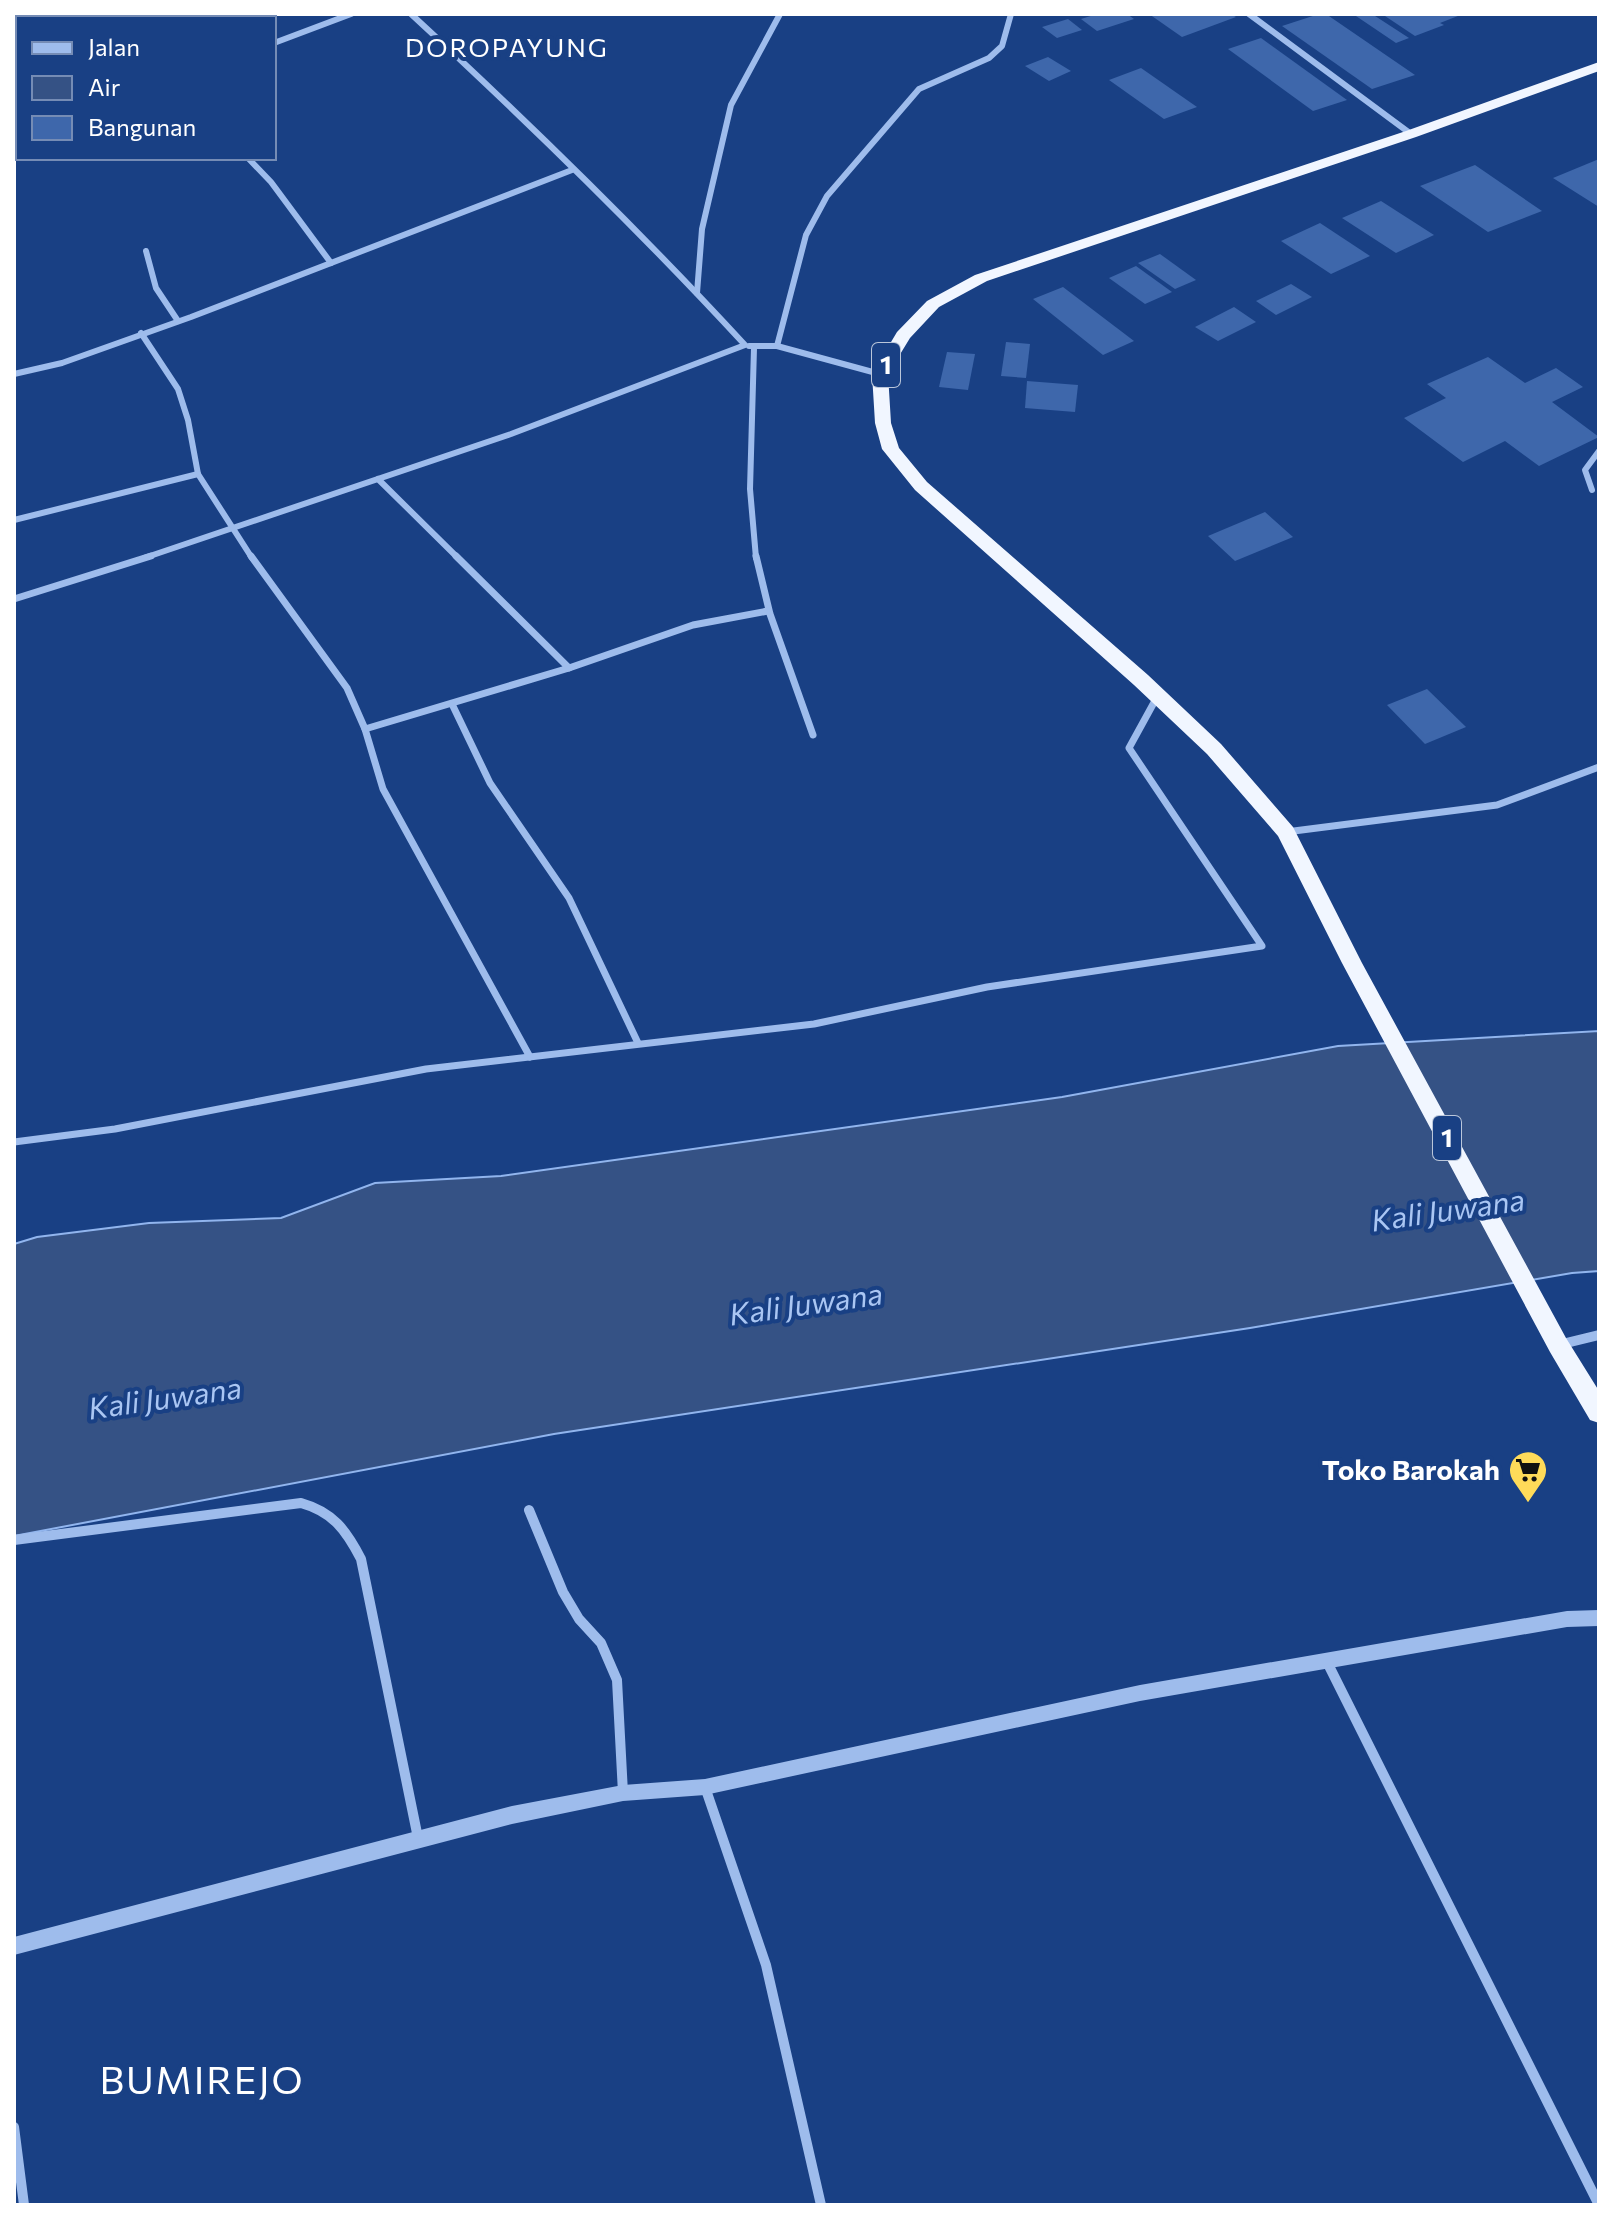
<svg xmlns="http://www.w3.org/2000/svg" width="1613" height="2219" font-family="Commissioner,sans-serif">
  <rect width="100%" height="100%" fill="#194084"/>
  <path fill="#355285" stroke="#91b5ee" stroke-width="2" d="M1599,1031V1271L1572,1273L1250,1328L554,1434L14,1536V1244L37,1237L149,1223L281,1218L375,1183L501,1176L1062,1097L1338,1046Z"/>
  <g fill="#3e67ab">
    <path d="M1097,14H1127L1134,19L1097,31L1081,19Z"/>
    <path d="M1149,14H1231L1236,17L1182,37Z"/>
    <path d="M1319,14H1326L1415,75L1372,89L1282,26Z"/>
    <path d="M1353,14H1372L1409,38L1396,43Z"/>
    <path d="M1382,14H1463L1440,23L1444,25L1415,36Z"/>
    <path d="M1068,19L1082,30L1057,38L1042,27Z"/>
    <path d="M1261,38L1347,100L1313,111L1228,49Z"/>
    <path d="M1048,57L1071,71L1049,81L1025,66Z"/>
    <path d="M1141,68L1197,107L1164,119L1109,80Z"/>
    <path d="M1599,159V207L1553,178Z"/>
    <path d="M1475,165L1542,211L1488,232L1420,186Z"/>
    <path d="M1381,201L1434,235L1396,253L1342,218Z"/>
    <path d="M1320,223L1370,256L1331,274L1281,241Z"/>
    <path d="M1160,254L1196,280L1175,289L1138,263Z"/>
    <path d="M1136,266L1172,292L1145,304L1109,278Z"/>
    <path d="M1291,284L1312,297L1276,315L1256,301Z"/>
    <path d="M1063,287L1134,341L1103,355L1033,299Z"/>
    <path d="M1234,307L1256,322L1218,341L1195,327Z"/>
    <path d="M1006,342L1030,344L1026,378L1001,376Z"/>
    <path d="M947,352L975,354L968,390L939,387Z"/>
    <path d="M1488,357L1525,383L1556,368L1583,387L1552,402L1599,437L1539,466L1505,441L1463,462L1404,418L1446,398L1427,384Z"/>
    <path d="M1027,381L1078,385L1075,412L1025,408Z"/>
    <path d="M1265,512L1293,537L1235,561L1208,536Z"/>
    <path d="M1427,689L1466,727L1425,744L1387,705Z"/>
  </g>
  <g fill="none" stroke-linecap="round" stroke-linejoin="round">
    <g stroke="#9ebcec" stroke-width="6">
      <path d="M152,14L160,18"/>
      <path d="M1249,14L1411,134"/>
      <path d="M25,18L36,14"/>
      <path d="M14,22L18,20"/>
      <path d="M274,43L351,14"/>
      <path d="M248,158L271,182L331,263"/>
      <path d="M146,251L156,288L178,321"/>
      <path d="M697,293L702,229L731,105L780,14"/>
      <path d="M141,333L178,389L188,420L198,474L252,558"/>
      <path d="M749,346H777L880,374"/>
      <path d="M777,346L806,235L827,196L919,89L989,58L1002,46L1011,14"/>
      <path d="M754,348L750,489L756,558"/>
      <path d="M14,374L62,363L191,317L572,170"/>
      <path d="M378,479L458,558"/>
      <path d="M1592,490L1585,470L1599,451"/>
      <path d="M14,520L198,474"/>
      <path d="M144,558L511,434L745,345C639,230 526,120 411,14"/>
    </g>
    <g stroke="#9ebcec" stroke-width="7">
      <path d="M251,556L347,688L365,729L383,789L530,1057"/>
      <path d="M756,556L770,614L813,735"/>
      <path d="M14,599L151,556"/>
      <path d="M569,668L693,625L768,611"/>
      <path d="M452,704L490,783L569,898L638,1043"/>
      <path d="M365,729L569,668L456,556"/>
      <path d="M1286,832L1497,805L1599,767"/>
      <path d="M14,1142L115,1129L426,1069L814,1024L987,987L1262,946L1129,748L1157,697"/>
    </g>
    <g stroke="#9ebcec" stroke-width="10">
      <path d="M1558,1345L1599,1335"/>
      <path d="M529,1510L563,1592L579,1619L601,1643L617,1680L623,1793"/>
      <path d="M14,1540L301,1503C333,1512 346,1530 361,1559L418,1838"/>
      <path d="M1327,1662L1599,2205"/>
      <path d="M705,1787L766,1965L821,2205"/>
      <path d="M14,2127L24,2205"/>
    </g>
    <path fill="#9ebcec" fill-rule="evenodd" d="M1599,1610V1626L1567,1627L1140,1701L705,1795L623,1801L512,1824L14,1955V1937L512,1806L623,1785L705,1779L1140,1685L1567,1611Z"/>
    <path fill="#f1f6ff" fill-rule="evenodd" d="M1599,62V71L1416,137L987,281L939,307L910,338L888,374L891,423L899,448L927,482L1148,675L1221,744L1293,827L1362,963L1566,1338L1599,1391V1423L1590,1420L1550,1352L1342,963L1278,836L1207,754L1134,685L915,490L882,449L875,423L872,374L897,332L927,301L975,275L1406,131Z"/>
  </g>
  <defs>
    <g id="supermarket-pin" transform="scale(2)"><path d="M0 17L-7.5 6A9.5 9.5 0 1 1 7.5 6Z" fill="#ffdb59" stroke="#194084"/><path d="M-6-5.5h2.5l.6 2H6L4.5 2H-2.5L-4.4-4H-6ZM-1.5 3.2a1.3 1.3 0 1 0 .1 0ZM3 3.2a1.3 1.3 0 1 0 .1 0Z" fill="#111"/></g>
  </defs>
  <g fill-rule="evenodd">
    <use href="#supermarket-pin" x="1528" y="1470"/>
  </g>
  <g text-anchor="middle" stroke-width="8" stroke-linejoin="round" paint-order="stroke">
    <g font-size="26" letter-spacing="2" fill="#fff" stroke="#194084">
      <text x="507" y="57">DOROPAYUNG</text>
    </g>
    <g fill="#194084" stroke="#bac6da" stroke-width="2">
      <rect x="872" y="343" width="28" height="44" rx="6"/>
      <rect x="1433" y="1116" width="28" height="44" rx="6"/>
    </g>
    <g font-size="26" font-weight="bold" fill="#fff">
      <text x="886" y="374">1</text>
      <text x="1447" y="1147">1</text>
    </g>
    <g font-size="28" font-weight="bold" fill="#fff" stroke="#194084" text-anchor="end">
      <text x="1500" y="1480">Toko Barokah</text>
    </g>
    <g font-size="30" font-style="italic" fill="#aac6f3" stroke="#194084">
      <text transform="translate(1448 1211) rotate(-8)" y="10">Kali Juwana</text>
      <text transform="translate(806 1305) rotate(-8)" y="10">Kali Juwana</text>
      <text transform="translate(165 1399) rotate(-8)" y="10">Kali Juwana</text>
    </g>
    <g font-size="38" letter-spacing="2" fill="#fff" stroke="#194084">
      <text x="202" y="2094">BUMIREJO</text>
    </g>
  </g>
  <rect width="1613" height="2219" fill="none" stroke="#ffffff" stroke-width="32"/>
  <rect x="16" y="16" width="260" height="144" fill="#194084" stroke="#758cb5" stroke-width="2"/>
  <rect x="32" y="42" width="40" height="12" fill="#9ebcec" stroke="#758cb5" stroke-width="2"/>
  <text x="88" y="56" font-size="24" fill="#ffffff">Jalan</text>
  <rect x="32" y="76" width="40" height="24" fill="#355285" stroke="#758cb5" stroke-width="2"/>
  <text x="88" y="96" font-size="24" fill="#ffffff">Air</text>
  <rect x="32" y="116" width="40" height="24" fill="#3e67ab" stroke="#758cb5" stroke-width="2"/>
  <text x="88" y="136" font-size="24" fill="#ffffff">Bangunan</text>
</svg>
